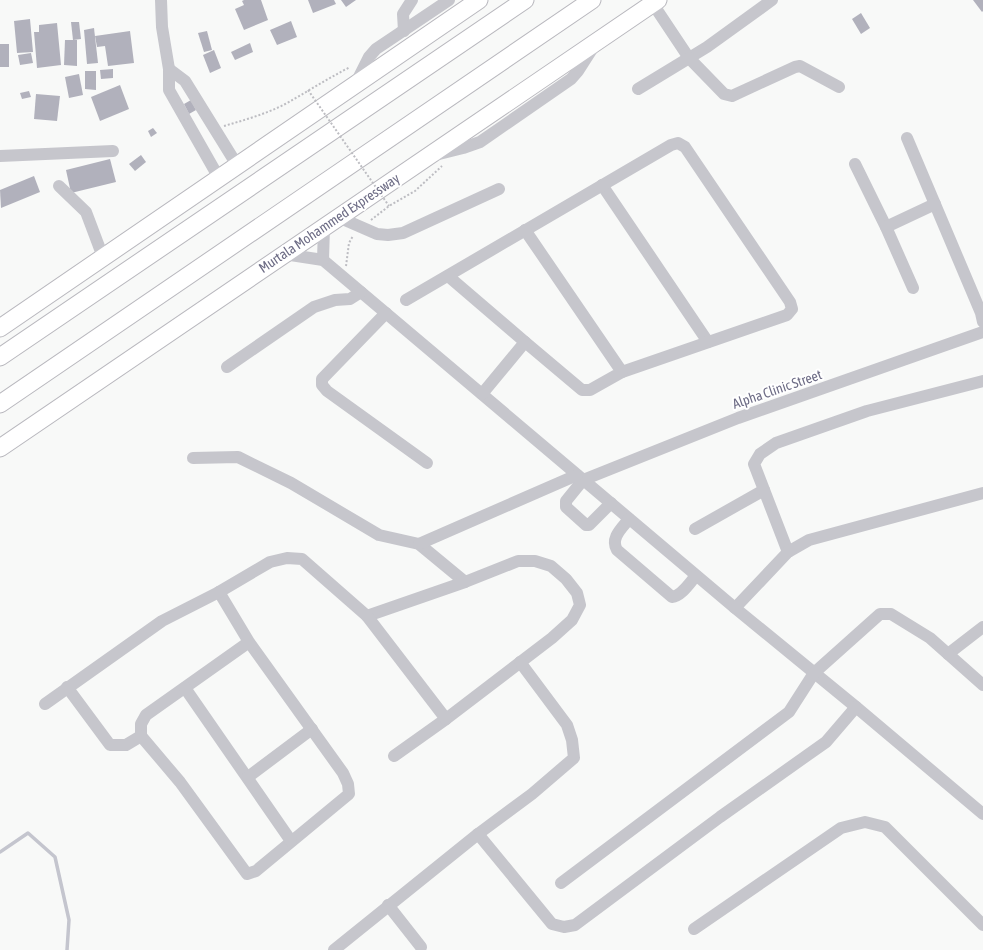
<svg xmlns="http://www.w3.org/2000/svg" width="983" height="950" font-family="'Asap Condensed',sans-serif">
<rect width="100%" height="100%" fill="#f8f9f8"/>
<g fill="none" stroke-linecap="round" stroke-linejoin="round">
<polyline stroke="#c4c5ce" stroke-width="3.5" points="0,852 28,833 55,857 69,920 67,950"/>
</g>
<g fill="#b1b1bc">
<polygon points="244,0 261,0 268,20 244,30 235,9 244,5 242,1"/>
<polygon points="308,0 334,0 336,4 313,13"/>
<polygon points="341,0 356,0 346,7"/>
<polygon points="973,0 983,0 983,11 982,12"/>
<polygon points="861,13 870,28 861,34 852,19"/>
<polygon points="30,19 33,52 17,53 14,21"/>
<polygon points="291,21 297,37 277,45 270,30"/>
<polygon points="71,22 79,22 81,39 73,40"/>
<polygon points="57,23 61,65 37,68 34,32 39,32 39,25"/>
<polygon points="94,28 98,63 87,64 84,30"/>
<polygon points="130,31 134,63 108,66 105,46 97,47 95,36"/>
<polygon points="207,31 212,50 204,52 198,33"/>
<polygon points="65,40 77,40 77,66 64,65"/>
<polygon points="250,43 253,52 235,60 231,52"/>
<rect x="0" y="44" width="9" height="23"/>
<polygon points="214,50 221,68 210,73 203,55"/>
<polygon points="31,53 33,63 20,65 18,55"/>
<polygon points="113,69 113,78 101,79 100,70"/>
<polygon points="85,71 96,71 96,90 85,89"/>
<polygon points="79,74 83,95 69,98 65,77"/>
<polygon points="120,85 129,109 100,121 91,97"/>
<polygon points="29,91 31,97 22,99 20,93"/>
<polygon points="36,94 60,96 57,121 34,119"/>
<polygon points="191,100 196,110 189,114 184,104"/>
<polygon points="153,128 157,133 151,137 148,131"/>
<polygon points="141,155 146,162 135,171 129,164"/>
<polygon points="110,159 116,182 71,193 66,170"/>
<polygon points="34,176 40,192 1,208 0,190"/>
</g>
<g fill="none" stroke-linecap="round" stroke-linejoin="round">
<g stroke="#b9b8be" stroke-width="19">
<g id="highway">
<polyline points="0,328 479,0"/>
<polyline points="0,357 525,0"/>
<polyline points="0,404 592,0"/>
<polyline points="0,448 658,0"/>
</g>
</g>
<g stroke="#bdbdc2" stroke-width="2" stroke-dasharray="2 2" stroke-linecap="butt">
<path d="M224,126C248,119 273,112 294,99C313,88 331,77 350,67"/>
<polyline points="371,220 389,206 415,191 442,166"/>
<polyline points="346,266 349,243 353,236"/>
</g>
<g stroke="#c6c6cc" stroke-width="12">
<polyline points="161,0 162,27 169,69 169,90 219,178"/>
<polyline points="653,4 689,58 707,47 772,0"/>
<polyline points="404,31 403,14 412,0"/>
<polyline points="169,69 185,81 237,165"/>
<polyline points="356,83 369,57 376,49 449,0"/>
<polyline points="638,89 689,58 724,94 732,96 795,67 800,66 839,87"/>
<polyline points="907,138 981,313 983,322"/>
<polyline points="435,155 463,148 480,142 571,79 578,71 594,46"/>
<polyline points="0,156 113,151"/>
<polyline points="855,164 886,227 913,288"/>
<polyline points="602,185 708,342"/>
<polyline points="59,186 86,212 103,257"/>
<polyline points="338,217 377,234 388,235 403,233 499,189"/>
<polyline points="886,227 935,204"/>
<polyline points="284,254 323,260 735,608 856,707 983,814"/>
<polyline points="323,260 324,227"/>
<polyline points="448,276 525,342"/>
<polyline points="406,300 671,145 678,143 685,147 790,302 792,309 787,315 622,372"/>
<polyline points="386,313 322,379 322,385 327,391 427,463"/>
<polyline points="227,367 314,307 335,300 350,299 361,292"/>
<polyline points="482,394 525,342 582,390 590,390 622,372 525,230"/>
<polyline points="193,458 238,457 291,483 379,535 419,544 465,582 518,561 535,561 551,566 566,579 577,593 580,605 572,620 552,638 446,719 394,756"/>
<polyline points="611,503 589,525 586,525 566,507 566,501 583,480 738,418 983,332"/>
<path d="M629,519C622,528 610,538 617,550L672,597C682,596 690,582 696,576"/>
<polyline points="695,529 764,490"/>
<polyline points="419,544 577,475"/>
<polyline points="788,552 754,464 760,454 776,443 867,411 983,381"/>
<polyline points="219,592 249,642 343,773 348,784 349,794 256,871 247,874 180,782 141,736 141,724 146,715 249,642"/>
<polyline points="735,608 788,552 809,540 983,493"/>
<polyline points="367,616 465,582"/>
<polyline points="948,654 983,627"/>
<polyline points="67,687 110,745 126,745 141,736"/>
<polyline points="185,688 291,841"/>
<polyline points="45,704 162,621 219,592 270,562 287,558 302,559 367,616 446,719"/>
<polyline points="248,777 312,729"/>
<polyline points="478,834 552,924 564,927 575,925 720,817 826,742 856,707"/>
<polyline points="561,883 789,712 814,673 880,614 891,614 930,638 983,685"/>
<polyline points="388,905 421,947"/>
<polyline points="694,929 841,828 865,822 885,827 983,925"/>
<polyline points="334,950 478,834 532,794 574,758 572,740 567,725 520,662"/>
</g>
<use href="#highway" stroke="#fff" stroke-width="17"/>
<polyline stroke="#bdbdc2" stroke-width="2" stroke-dasharray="2 2" stroke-linecap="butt" points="308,90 389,206"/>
</g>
<g text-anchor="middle" stroke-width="4" stroke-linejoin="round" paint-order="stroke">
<g font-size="14" fill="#6d6c85" stroke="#fff">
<text transform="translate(329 223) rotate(-34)" y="5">Murtala Mohammed Expressway</text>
<text transform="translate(777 389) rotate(-19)" y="5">Alpha Clinic Street</text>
</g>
</g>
</svg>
